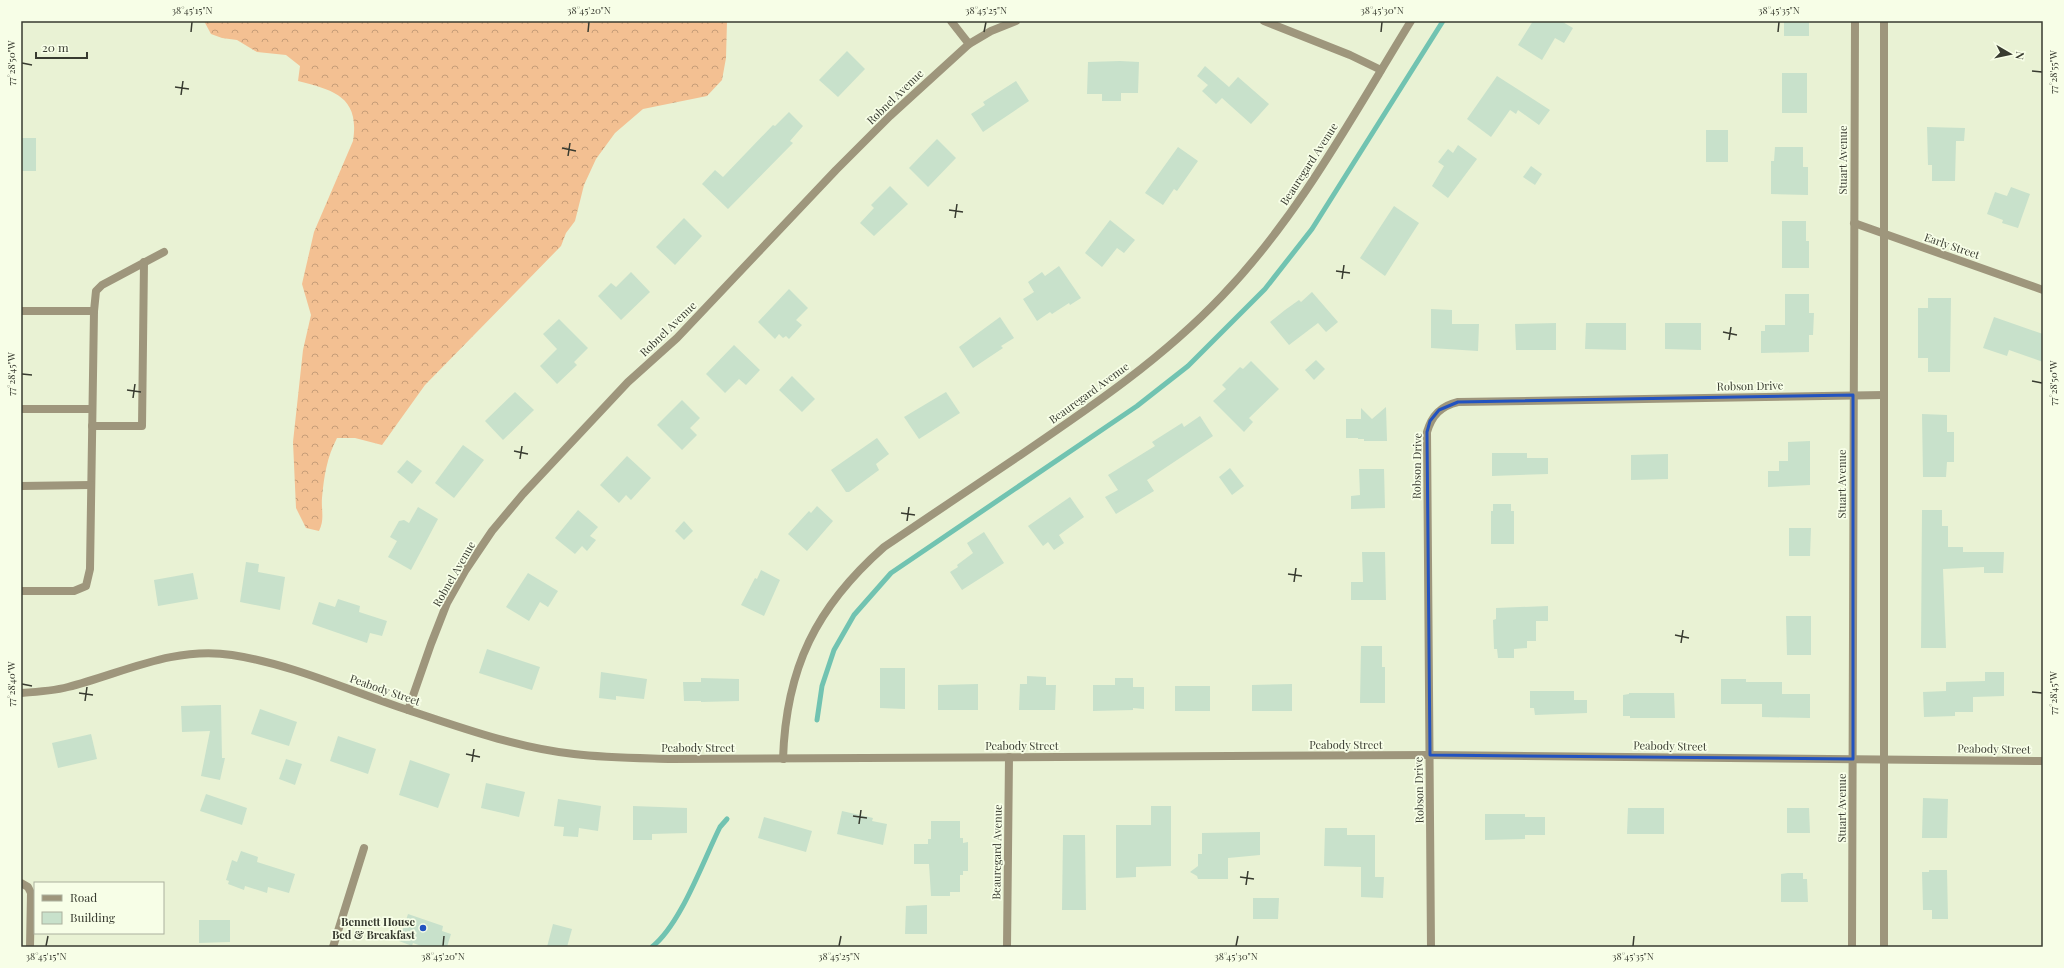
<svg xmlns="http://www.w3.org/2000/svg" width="2064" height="968" font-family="'Playfair Display',serif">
<defs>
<pattern id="forest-crowns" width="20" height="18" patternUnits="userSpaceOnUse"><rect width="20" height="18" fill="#f3c092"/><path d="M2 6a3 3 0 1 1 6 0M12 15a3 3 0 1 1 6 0" fill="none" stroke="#c69d78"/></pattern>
</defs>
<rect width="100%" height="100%" fill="#e9f2d4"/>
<path fill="url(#forest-crowns)" d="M204,21H570L588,23L600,21H727L726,58L722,80L707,96L643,109L615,133L596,159L584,185L575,221L566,233L561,246L425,385L382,445L355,438H337C327,457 324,476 322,498C321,510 325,519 319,531L306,528L296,508L293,442L303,350L311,315L302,284L314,232L353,141C360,97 334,90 298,81L300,66L286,55L257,52L237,40L222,38L211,34Z"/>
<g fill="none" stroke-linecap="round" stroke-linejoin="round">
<g stroke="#71c3b1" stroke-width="5">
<polyline points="817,720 822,686 834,650 854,615 891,573 1137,406 1188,366 1265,289 1312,229 1443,21"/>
<path d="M652,947C681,924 703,861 720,827L727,819"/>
</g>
</g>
<g fill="#c8e1cb">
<polygon points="1533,21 1561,21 1573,28 1564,43 1555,38 1542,60 1518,45"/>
<rect x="1784" y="21" width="25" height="15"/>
<polygon points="847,51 865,69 838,97 819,80"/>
<polygon points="1120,61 1139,62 1138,93 1121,93 1121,101 1102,101 1102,94 1087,94 1088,62"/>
<polygon points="1205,66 1229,87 1238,77 1269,104 1251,124 1222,98 1216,104 1202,91 1208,85 1197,76"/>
<rect x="1782" y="73" width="25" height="40"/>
<polygon points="1497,76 1550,110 1539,125 1518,110 1516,114 1510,110 1491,137 1467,119"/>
<polygon points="1016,81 1029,101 983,132 971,114 985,105 983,102"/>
<polygon points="789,112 803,126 790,141 793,143 728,209 702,184 715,170 723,177 773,125 775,126"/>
<polygon points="1927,127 1965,128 1964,141 1956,141 1955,181 1932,181 1932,165 1928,165"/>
<rect x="1706" y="130" width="22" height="32"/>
<rect x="21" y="138" width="15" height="33"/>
<polygon points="937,139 956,158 928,187 909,168"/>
<polygon points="1458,145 1477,159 1448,198 1432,186 1444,166 1438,162 1448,149 1453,153"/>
<polygon points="1178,147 1198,161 1177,191 1174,189 1163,205 1145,193"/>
<polygon points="1775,147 1803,147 1803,167 1808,167 1808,195 1771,194 1771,161 1774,161"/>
<polygon points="1531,166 1542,174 1535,185 1523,177"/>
<polygon points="890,186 908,204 874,236 860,223 874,208 871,205"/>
<polygon points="2011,187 2030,194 2018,228 2002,223 2003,220 1987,214 1995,192 2007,196"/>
<polygon points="1394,206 1419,223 1385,276 1360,258"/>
<polygon points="684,218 702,236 675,265 656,247"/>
<polygon points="1110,220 1135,240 1124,253 1117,248 1102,267 1085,253"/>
<polygon points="1782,221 1806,221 1806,241 1809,241 1809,268 1782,268"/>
<polygon points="1059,266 1081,298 1070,305 1069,303 1052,314 1050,312 1037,321 1023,299 1034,292 1028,282 1042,272 1045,276"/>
<polygon points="631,272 650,292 621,320 598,296 611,283 616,287"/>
<polygon points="789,289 808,308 796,320 802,325 789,339 786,336 783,338 779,334 775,339 758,322"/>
<polygon points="1312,292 1338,322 1326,332 1318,323 1289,345 1270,322 1285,310 1299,300 1301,302"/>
<polygon points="1785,294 1809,294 1809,313 1814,313 1813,335 1809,335 1809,352 1761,353 1761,331 1765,331 1765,325 1785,325"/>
<polygon points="1928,298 1951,298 1950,372 1928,372 1928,358 1918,358 1918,308 1928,308"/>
<polygon points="1431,309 1452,310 1452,324 1479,324 1478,351 1431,348"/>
<polygon points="1000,317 1014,338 1001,346 1003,348 973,368 959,347"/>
<polygon points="1994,317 2043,334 2043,362 2009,350 2007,356 1983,348"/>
<polygon points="559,319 588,348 574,362 577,365 557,384 540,366 557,349 543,334"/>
<polygon points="1556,323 1556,350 1516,350 1515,324"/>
<polygon points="1586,323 1626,323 1626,350 1585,349"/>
<polygon points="1665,323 1701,323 1701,350 1665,349"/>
<polygon points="734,345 760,370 746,385 739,379 725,393 706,374"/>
<polygon points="1316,360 1325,369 1314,380 1305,370"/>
<polygon points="1251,361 1279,389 1249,418 1253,422 1244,432 1213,401 1226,389 1222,385 1240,367 1243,369"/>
<polygon points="792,376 815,399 802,412 779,390"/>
<polygon points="515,392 534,410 503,440 485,421"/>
<polygon points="946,392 960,413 919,439 904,417"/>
<polygon points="682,400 700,418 690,428 697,435 682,450 657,425"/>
<polygon points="1386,407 1387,441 1364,441 1364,439 1358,439 1358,438 1346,438 1346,419 1361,419 1361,408 1372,419"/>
<polygon points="1922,414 1947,415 1947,432 1954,432 1954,462 1947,462 1946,477 1923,477"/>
<polygon points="1200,416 1213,436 1147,480 1154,491 1116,514 1105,497 1118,490 1108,475 1155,446 1152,442 1182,423 1184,427"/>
<polygon points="877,438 889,454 876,464 879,470 849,492 846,492 831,470"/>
<polygon points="1810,441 1810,485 1768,487 1768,471 1779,471 1779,461 1788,461 1788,442"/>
<polygon points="463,445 484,460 454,498 435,483"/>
<polygon points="1492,453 1527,453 1527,458 1548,458 1548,474 1492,476"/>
<polygon points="1668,454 1668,479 1631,480 1631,455"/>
<polygon points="627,456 651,478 631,500 626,495 619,503 600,485"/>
<polygon points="407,460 422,471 412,484 397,472"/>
<polygon points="1230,468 1244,486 1232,495 1219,477"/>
<polygon points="1359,469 1384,469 1385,508 1351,509 1351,496 1360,495"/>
<polygon points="1070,497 1084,517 1059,535 1064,543 1054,550 1048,542 1043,546 1028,526"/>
<polygon points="1493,504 1511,504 1511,511 1514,511 1514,544 1491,544 1491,511 1493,511"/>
<polygon points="817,506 833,521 807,551 788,534 809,511 811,513"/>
<polygon points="418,507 438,519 411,570 388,557 397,541 390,537 399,521 404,520 409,523"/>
<polygon points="578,510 598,527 590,536 596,540 587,551 582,546 575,554 555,538"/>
<polygon points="1922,510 1942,510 1942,526 1948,526 1948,547 1963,547 1963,552 2004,552 2003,573 1984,573 1984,567 1943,569 1946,648 1921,648"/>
<polygon points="684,521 693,531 684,540 675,531"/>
<polygon points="1789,528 1811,528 1810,556 1789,556"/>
<polygon points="984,532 1004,563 962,590 950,572 958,567 957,565 973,553 967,543"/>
<polygon points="1362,552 1385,552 1386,600 1351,600 1351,582 1363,582"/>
<polygon points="246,562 259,564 258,572 285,577 280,610 240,602"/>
<polygon points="761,570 780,580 764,616 741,605 755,578 757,579"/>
<polygon points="193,573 198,599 158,606 154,580"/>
<polygon points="528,573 558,591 548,607 540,602 529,621 506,607"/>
<polygon points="338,599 360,606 359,612 387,621 382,636 370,633 367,643 312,624 319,602 335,607"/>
<polygon points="1548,606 1548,621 1536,621 1536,641 1527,641 1527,648 1514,649 1514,658 1498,658 1497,649 1494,649 1493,620 1496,619 1496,608"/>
<polygon points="1786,616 1811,616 1811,655 1787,655"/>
<polygon points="1361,646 1382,646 1382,667 1385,667 1385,703 1360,703"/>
<polygon points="487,649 540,667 532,690 479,673"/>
<polygon points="880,668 905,668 905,709 880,708"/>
<polygon points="601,672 647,679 644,699 616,696 616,700 599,698"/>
<polygon points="1985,672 2004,672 2004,696 1973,697 1973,712 1955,712 1955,716 1924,717 1923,692 1946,691 1946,682 1985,681"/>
<polygon points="1027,676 1046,677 1046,685 1056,685 1055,710 1019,710 1020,684 1027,684"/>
<polygon points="701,678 739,679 739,701 701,702 701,701 684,701 683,682 701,682"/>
<polygon points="1115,678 1133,678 1133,687 1144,687 1144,709 1133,708 1133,710 1093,711 1093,685 1115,685"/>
<polygon points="1721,679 1746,679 1746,682 1782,682 1782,694 1810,694 1810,718 1762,717 1762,704 1721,704"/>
<polygon points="978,684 978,710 938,710 938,685"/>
<polygon points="1292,684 1292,711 1252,711 1252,685"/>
<rect x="1175" y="686" width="35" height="25"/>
<polygon points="1530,691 1574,691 1574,700 1587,700 1587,713 1535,715 1534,708 1530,708"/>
<polygon points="1629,693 1674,693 1675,718 1630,718 1630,716 1623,716 1623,695 1629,694"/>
<polygon points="215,705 221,705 222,758 225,758 220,780 201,776 210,731 182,732 181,706"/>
<polygon points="260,709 297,722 289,746 251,734"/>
<polygon points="91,734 97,759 58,768 52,743"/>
<polygon points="338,736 376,749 368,774 330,761"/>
<polygon points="286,759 302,764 295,785 279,779"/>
<polygon points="410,760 450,774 438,808 399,795"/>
<polygon points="486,783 525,792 519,817 481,808"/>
<polygon points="206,794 247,808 242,825 200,811"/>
<polygon points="1923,798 1948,799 1947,838 1922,838"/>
<polygon points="558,799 601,806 598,831 579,828 578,837 563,836 564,827 554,826"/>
<polygon points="633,806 687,808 687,833 652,834 652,840 633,840"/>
<polygon points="1151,806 1171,806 1171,866 1136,867 1136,877 1116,878 1116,825 1151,825"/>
<polygon points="1628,808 1664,808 1664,834 1627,834"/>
<polygon points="1787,808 1809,808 1810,833 1787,833"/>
<polygon points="842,811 873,818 872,821 887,824 883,845 837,834"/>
<polygon points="1485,814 1525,814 1525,817 1545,817 1545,835 1525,835 1525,839 1485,840"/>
<polygon points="764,817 812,831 806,852 758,838"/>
<polygon points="931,821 960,821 960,838 963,838 963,843 968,842 968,871 963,871 963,875 960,875 960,892 950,892 950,896 931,896 929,864 914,864 914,844 928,844 928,839 931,839"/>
<polygon points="1325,828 1347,828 1347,835 1375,835 1375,877 1384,877 1383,898 1361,897 1361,867 1324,866"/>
<polygon points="1260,832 1260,855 1228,858 1228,879 1198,879 1197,876 1190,872 1198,866 1198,854 1202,854 1202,833"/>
<polygon points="1063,835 1085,835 1086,910 1062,910"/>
<polygon points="241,851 258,857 257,862 295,874 289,893 268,887 267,893 245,886 244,890 228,884 229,881 226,880 232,860 237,862"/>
<polygon points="1929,870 1947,870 1948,919 1932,919 1932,910 1923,910 1922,872 1929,872"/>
<polygon points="1788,873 1803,873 1803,879 1807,879 1808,902 1781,902 1781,874"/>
<polygon points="1253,898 1279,898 1278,919 1253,919"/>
<polygon points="927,905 927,934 905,934 906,906"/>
<polygon points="408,914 443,926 442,931 451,934 447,947 424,947 413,943 412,946 399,941"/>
<polygon points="199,920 230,920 230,942 199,943"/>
<polygon points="553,924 572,929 567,947 547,947"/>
</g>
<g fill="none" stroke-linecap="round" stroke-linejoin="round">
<g stroke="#9e967c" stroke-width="8">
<polyline points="21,311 94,311 90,569 86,586 74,591 21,591"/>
<polyline points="94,311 96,291 102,285 164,252"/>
<polyline points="21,409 92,409"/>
<polyline points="92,426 142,426 144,262"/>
<polyline points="21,486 91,485"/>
<polyline points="21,883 28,887 31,893 30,947"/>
</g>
<g stroke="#9e967c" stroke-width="8">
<polyline points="951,21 969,44"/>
<polyline points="1264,21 1350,55 1381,70"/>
<polyline points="1854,223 2043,290"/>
<path d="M21,693C37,692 53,691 68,687C123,673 173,646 232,655C292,664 350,691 408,710C462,728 518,748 574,754C607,758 640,758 672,759L1430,755L2043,761"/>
<polyline points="408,710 431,644 447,603 465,571 492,531 523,494 628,382 677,338 836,170 890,116 969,44 991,31 1016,21"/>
<path d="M783,759C786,668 816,607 884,547C929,517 974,486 1019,456C1091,407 1162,359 1222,296C1299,216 1353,115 1411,21"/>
<polyline points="333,947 364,848"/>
<polyline points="1007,947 1009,757"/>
<path d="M1431,947L1427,432C1432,415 1441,406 1458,402L1884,395"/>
<polyline points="1852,947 1855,21"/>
<polyline points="1884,947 1884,21"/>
</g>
</g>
<path fill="none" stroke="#2253c0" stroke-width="3" stroke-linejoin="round" d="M1853,395V759L1430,755L1427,432L1430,421L1439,410L1458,402Z"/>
<path fill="none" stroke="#383b30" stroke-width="1.5" d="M191,32L192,22M588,32L589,22M984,32L986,22M1381,32L1382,22M1778,32L1779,22M22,63L32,65M2032,71L2042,72M175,87L189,89M181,95L183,81M562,148L576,151M568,156L570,143M949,210L963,212M955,218L957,204M1336,271L1350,273M1342,279L1344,265M1723,332L1737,335M1729,340L1731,327M22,374L32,375M2032,381L2042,383M127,390L141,392M133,398L135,384M514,451L528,454M520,459L522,446M901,513L915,515M907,521L909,507M1288,574L1302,576M1294,582L1296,568M1675,635L1689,638M1681,643L1683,630M22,684L32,686M2032,692L2042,693M79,693L93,695M85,701L87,687M466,754L480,757M472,762L474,749M853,816L867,818M859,824L861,810M1240,877L1254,879M1246,885L1248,871M46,946L48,936M443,946L444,936M839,946L841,936M1236,946L1238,936M1633,946L1634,936"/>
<circle fill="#2253c0" stroke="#f7fee7" stroke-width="1.5" cx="423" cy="928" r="4"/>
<g text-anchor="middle" stroke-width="3.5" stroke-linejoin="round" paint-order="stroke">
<g font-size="11" fill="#383b30" stroke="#f7fee7">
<text transform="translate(895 97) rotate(-44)" y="4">Robnel Avenue</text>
<text transform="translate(1843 160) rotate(-90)" y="4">Stuart Avenue</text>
<text transform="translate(1309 164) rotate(-57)" y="4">Beauregard Avenue</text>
<text transform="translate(1952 246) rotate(19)" y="4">Early Street</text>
<text transform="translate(668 329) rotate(-44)" y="4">Robnel Avenue</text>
<text transform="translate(1750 386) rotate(-1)" y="4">Robson Drive</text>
<text transform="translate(1089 393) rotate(-36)" y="4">Beauregard Avenue</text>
<text transform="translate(1417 466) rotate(-89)" y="4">Robson Drive</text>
<text transform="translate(1842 484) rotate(-90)" y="4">Stuart Avenue</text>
<text transform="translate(454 574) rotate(-60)" y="4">Robnel Avenue</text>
<text transform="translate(385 690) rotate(19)" y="4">Peabody Street</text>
<text x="1346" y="749">Peabody Street</text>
<text x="1022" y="750">Peabody Street</text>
<text transform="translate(1670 746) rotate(1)" y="4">Peabody Street</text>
<text x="698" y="752">Peabody Street</text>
<text transform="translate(1994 749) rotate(1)" y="4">Peabody Street</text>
<text transform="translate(1419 790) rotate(-91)" y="4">Robson Drive</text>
<text transform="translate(1842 808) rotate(-90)" y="4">Stuart Avenue</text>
<text transform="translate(997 852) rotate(-89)" y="4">Beauregard Avenue</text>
</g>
<g font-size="11" font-weight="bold" fill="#383b30" stroke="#f7fee7" text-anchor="end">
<text x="415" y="926">Bennett House<tspan x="415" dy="13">Bed &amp; Breakfast</tspan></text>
</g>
</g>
<rect width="2064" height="968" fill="none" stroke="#f7fee7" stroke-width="44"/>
<rect x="34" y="882" width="130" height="52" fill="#f7fee7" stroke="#abb09e"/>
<rect x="42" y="895" width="20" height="6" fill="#9e967c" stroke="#abb09e"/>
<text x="70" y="902" font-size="12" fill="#383b30">Road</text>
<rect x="42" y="912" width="20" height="12" fill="#c8e1cb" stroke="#abb09e"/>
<text x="70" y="922" font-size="12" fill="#383b30">Building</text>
<g transform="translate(2010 54) rotate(99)" stroke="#f7fee7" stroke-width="3" paint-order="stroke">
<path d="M0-3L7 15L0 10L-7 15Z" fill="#383b30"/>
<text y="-6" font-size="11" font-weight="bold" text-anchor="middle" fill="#383b30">N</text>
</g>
<path d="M36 52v6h51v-6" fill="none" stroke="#383b30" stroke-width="2"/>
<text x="42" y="52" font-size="12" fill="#383b30" stroke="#f7fee7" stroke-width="3" paint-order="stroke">20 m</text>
<rect x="22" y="22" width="2020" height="924" fill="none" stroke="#383b30" stroke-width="1.5"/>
<g font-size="10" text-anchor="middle" fill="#383b30">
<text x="192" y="14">38°45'15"N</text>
<text x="589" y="14">38°45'20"N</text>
<text x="986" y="14">38°45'25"N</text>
<text x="1382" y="14">38°45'30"N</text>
<text x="1779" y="14">38°45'35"N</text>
<text transform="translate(11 63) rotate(-90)" y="4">77°28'50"W</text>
<text transform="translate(2053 72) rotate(-90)" y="4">77°28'55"W</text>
<text transform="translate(11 374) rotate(-90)" y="4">77°28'45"W</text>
<text transform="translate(2053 383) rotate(-90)" y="4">77°28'50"W</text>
<text transform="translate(11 684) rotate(-90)" y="4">77°28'40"W</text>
<text transform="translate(2053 693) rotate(-90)" y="4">77°28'45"W</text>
<text x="46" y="960">38°45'15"N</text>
<text x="443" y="960">38°45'20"N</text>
<text x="839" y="960">38°45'25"N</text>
<text x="1236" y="960">38°45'30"N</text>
<text x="1633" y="960">38°45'35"N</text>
</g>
</svg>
